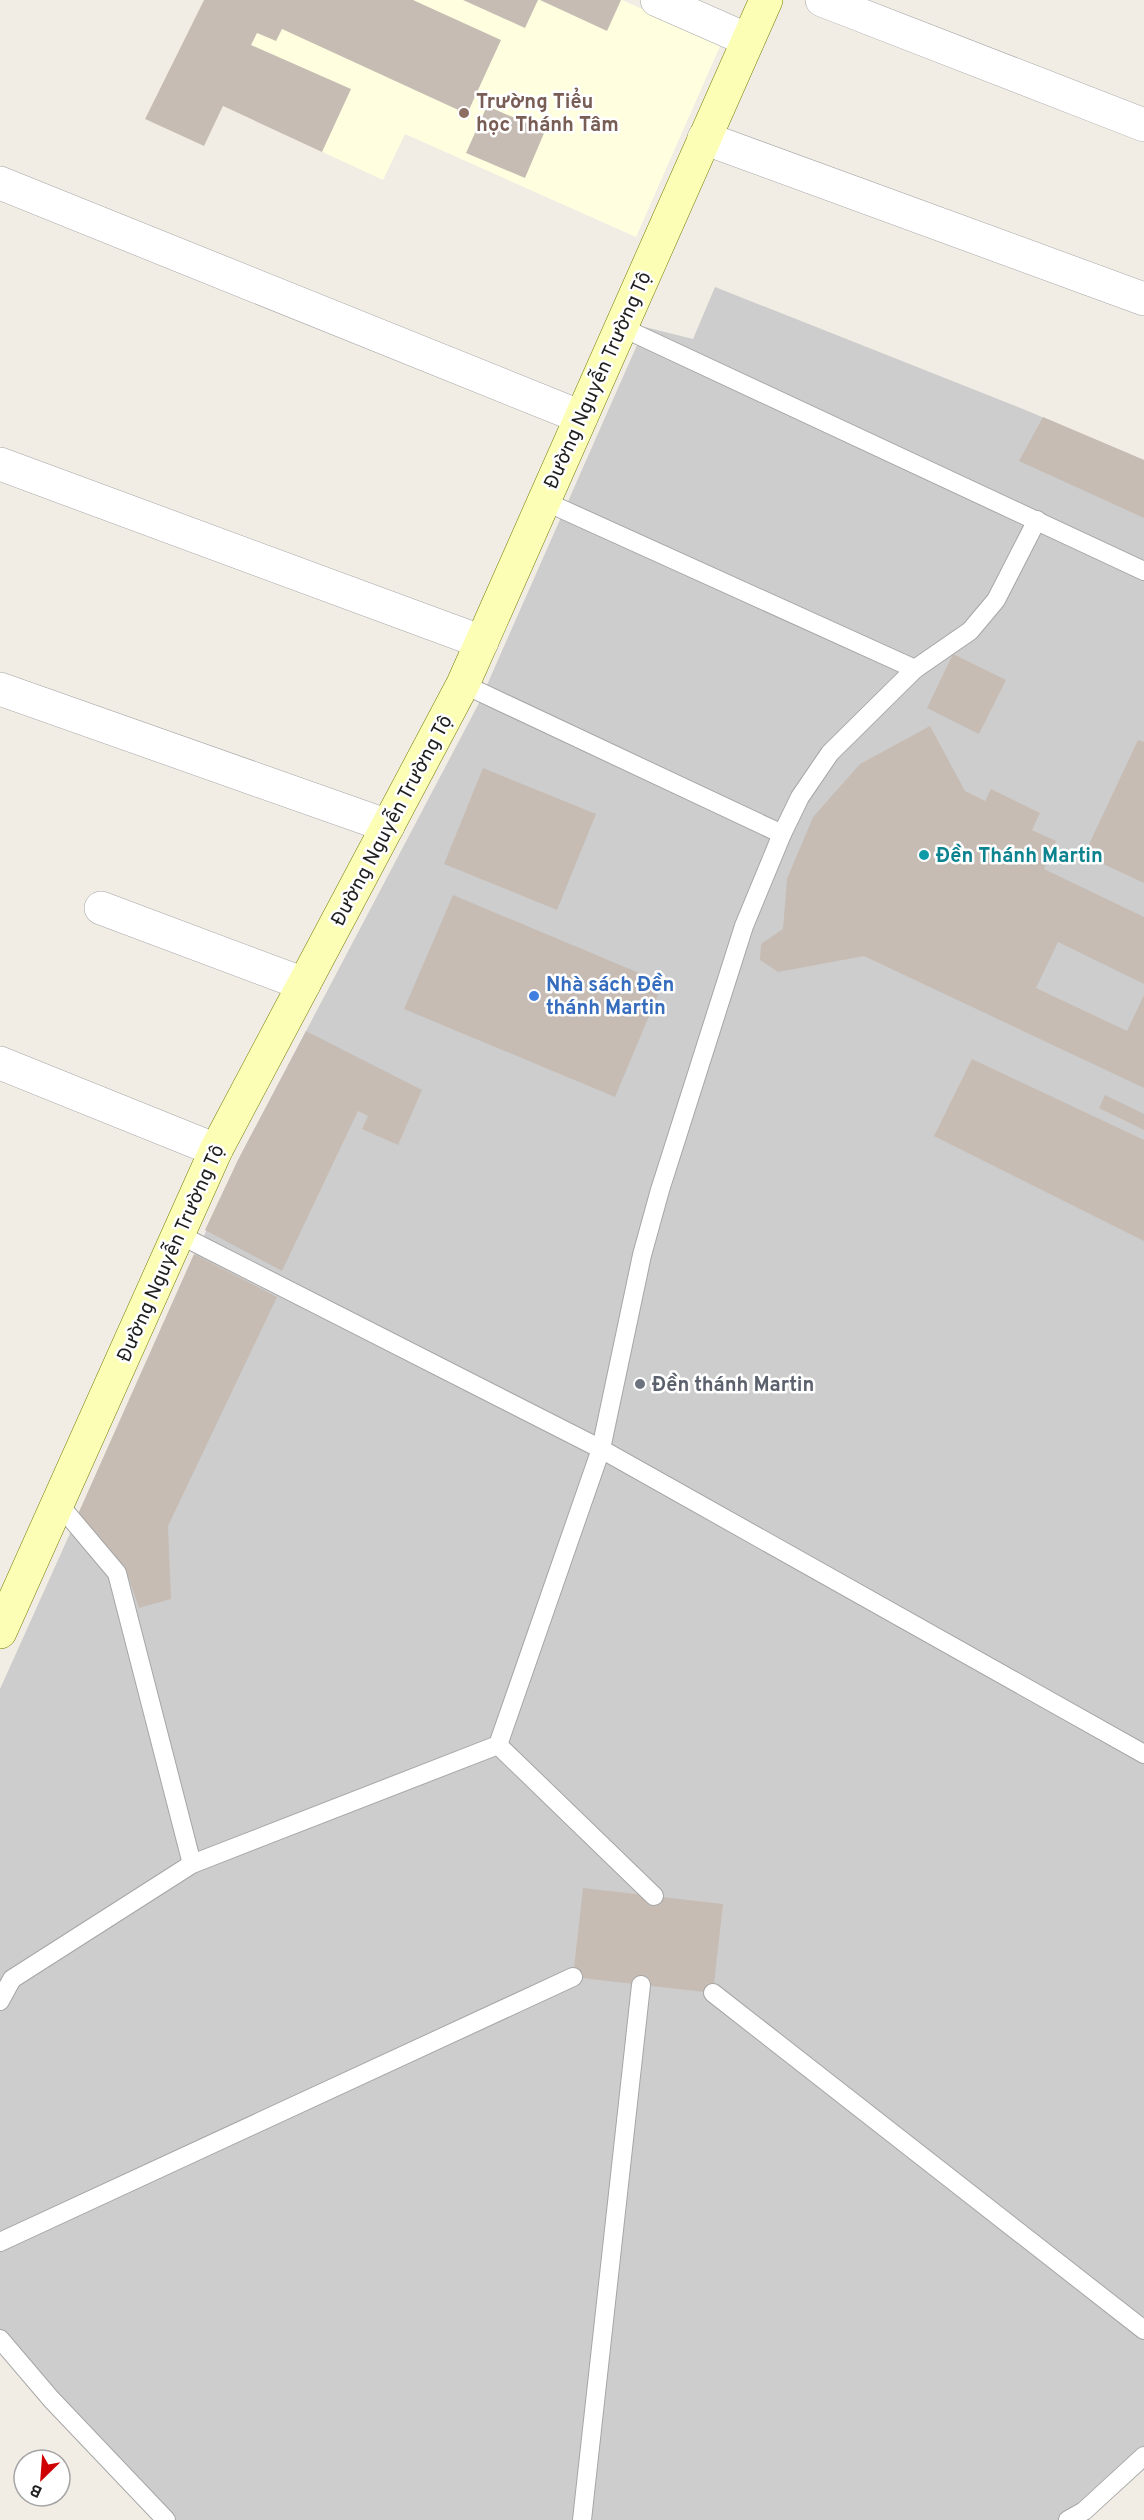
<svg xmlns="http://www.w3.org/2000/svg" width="1144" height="2520" font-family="Overpass,sans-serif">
<rect width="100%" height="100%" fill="#f1ede5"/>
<polygon fill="#ffffe0" points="204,0 622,0 721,44 636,237 405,134 383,180 223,106 204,146 145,119"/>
<polygon fill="#cdcdcd" points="715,287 1023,409 1144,460 1144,2469 1086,2520 154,2520 0,2353 0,1689 238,1160 479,703 645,327 693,339"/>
<g fill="#c6bcb4">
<polygon points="204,0 413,0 501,40 467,114 282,29 276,41 257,33 251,45 351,89 322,152 223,106 204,146 145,119"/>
<polygon points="463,0 538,0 525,28"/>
<polygon points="540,0 621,0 607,31"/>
<polygon points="487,106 545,131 525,178 466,153"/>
<polygon points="1043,417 1144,460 1144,518 1019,461"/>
<polygon points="953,654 1006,680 979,734 927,708"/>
<polygon points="930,726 965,791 985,801 991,789 1040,813 1032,830 1056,841 1044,869 1144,917 1144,984 1058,942 1036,988 1127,1031 1144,995 1144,1088 864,956 778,972 760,960 761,944 783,929 787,879 813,817 860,764"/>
<polygon points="1138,740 1144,742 1144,883 1084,855"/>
<polygon points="483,768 596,814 557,910 444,864"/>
<polygon points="453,895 663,983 615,1097 404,1009"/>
<polygon points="306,1031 422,1090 398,1145 362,1129 368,1116 358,1111 282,1271 205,1230 238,1160"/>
<polygon points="972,1059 1144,1140 1144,1241 934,1136"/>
<polygon points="1105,1095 1144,1114 1144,1130 1099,1108"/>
<polygon points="194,1254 277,1297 168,1526 171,1599 139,1608 126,1570 78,1514"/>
<polygon points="583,1888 723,1904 713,1993 573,1977"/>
</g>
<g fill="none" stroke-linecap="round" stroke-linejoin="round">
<g stroke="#a6a6a6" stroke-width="20">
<g id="service">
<polyline points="621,327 1144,571"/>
<polyline points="544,501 915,669"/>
<polyline points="463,684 782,834"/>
<polyline points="178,1234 601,1449 1144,1754"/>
<polyline points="58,1503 117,1573 192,1864"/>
<polyline points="498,1745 654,1896"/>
<polyline points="713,1993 1144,2330"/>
<polyline points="0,2001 12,1979 192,1864 498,1745 601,1449 642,1255 660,1190 744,926 782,834 800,797 830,753 915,669 970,631 996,600 1037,520"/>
<polyline points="0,2242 573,1977"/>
<polyline points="0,2339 51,2399 166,2520"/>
<polyline points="582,2520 641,1985"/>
<polyline points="1068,2520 1084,2511 1144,2456"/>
</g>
</g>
<g stroke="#a6a6a6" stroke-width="34">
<g id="minor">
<polyline points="657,0 748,40"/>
<polyline points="822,0 1144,125"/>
<polyline points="704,138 1144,299"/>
<polyline points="0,183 581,417"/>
<polyline points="0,464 482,642"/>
<polyline points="0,689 388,826"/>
<polyline points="101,908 304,984"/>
<polyline points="0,1063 216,1150"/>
</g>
</g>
<g stroke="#717d00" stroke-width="34">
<polyline id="secondary" points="0,1632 216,1150 463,684 766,0"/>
</g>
<use href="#service" stroke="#fff" stroke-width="18"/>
<use href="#minor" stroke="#fff" stroke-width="33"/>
<use href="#secondary" stroke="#fcfeb5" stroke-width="33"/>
</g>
<circle fill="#8d6e63" stroke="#fff" stroke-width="2" cx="464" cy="113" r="6"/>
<circle fill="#0f9aa8" stroke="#fff" stroke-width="2" cx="924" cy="855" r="6"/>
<circle fill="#3f7fe0" stroke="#fff" stroke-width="2" cx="534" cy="996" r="6"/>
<circle fill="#6b7280" stroke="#fff" stroke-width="2" cx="640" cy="1384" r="6"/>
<g text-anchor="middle" stroke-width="5" stroke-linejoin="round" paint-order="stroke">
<g font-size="20" font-weight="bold" fill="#785e54" stroke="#fff" text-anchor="start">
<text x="476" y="108">Trường Tiểu<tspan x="476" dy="23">học Thánh Tâm</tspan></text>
</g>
<g font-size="20" fill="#1f1f1f" stroke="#fff">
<text transform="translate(597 380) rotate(-66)" y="7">Đường Nguyễn Trường Tộ</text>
<text transform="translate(391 820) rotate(-62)" y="7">Đường Nguyễn Trường Tộ</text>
<text transform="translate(170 1253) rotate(-66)" y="7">Đường Nguyễn Trường Tộ</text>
</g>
<g font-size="20" font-weight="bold" fill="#0d838f" stroke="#fff" text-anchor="start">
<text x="936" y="862">Đền Thánh Martin</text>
</g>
<g font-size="20" font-weight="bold" fill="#366cbe" stroke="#fff" text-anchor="start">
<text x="546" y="991">Nhà sách Đền<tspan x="546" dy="23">thánh Martin</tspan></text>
</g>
<g font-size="20" font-weight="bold" fill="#5b616d" stroke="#fff" text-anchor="start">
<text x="652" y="1391">Đền thánh Martin</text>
</g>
</g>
<g transform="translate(42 2478) rotate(205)"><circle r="28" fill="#ffffff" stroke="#a5a5a5" stroke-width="1.5"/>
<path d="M0-4.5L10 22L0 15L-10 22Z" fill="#cf0003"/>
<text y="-9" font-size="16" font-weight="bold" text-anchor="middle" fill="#1f1f1f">B</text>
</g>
</svg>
